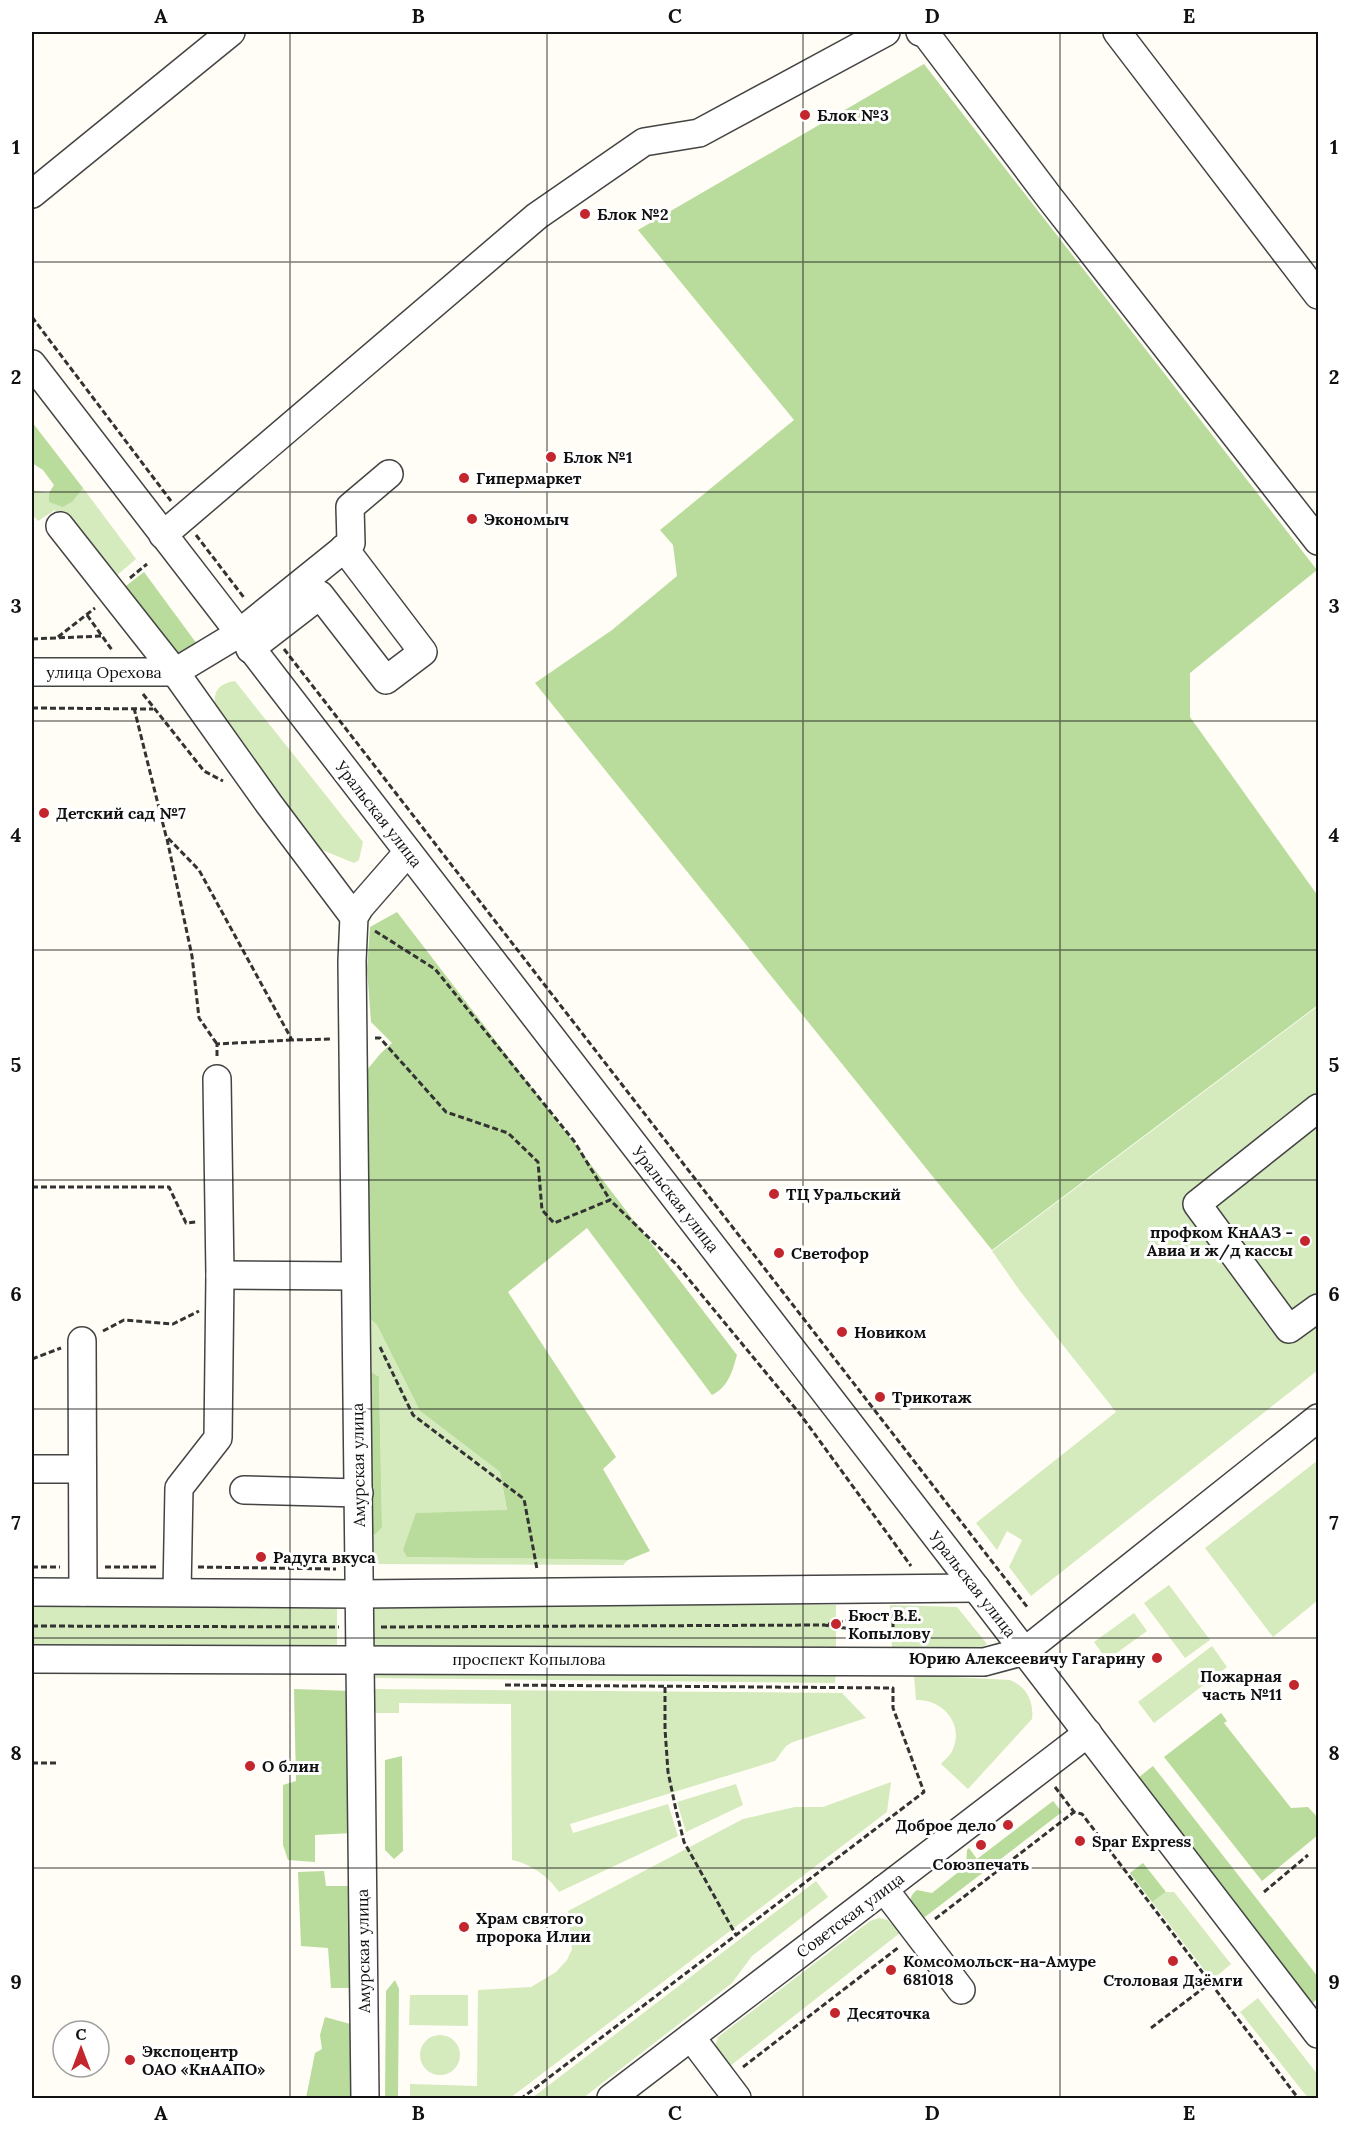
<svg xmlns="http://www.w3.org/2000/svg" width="1350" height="2130" font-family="Lora,serif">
<rect width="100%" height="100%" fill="#fffdf5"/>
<g fill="#d5ebbd">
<polygon points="83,488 136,559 110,581 55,510 38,521 32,514 32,490 49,493 50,502 73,501"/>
<path d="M235,681L363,842L359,860L354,863L322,850L315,845L218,718C212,700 212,684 235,681Z"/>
<polygon points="1318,1006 1318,1370 1031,1596 1009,1567 1022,1540 1007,1531 997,1550 976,1523 1116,1412 1020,1291 992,1251"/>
<polygon points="362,1312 377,1325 420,1411 500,1472 507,1511 417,1513 407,1557 628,1560 623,1565 366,1564 364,1526 376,1534 382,1527 379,1377 363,1379"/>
<polygon points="1318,1460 1318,1600 1273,1637 1205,1548"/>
<polygon points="1169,1585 1210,1640 1185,1658 1144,1603"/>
<polygon points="371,1603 836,1605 836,1649 371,1646"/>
<polygon points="32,1604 337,1605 337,1648 32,1648"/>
<polygon points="890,1605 957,1607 987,1644 977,1651 892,1649"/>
<polygon points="1134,1613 1147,1631 1107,1660 1094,1642"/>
<polygon points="1212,1646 1227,1667 1154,1723 1138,1702"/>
<polygon points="382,1671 836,1673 835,1683 373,1678"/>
<path d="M914,1675L1010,1680C1027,1687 1034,1702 1032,1719L968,1789L941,1764C945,1759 951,1755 953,1749C964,1723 942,1699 916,1700Z"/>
<path d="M373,1689L842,1693L866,1718L793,1742L786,1746L775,1761L570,1824L573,1833L668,1804L678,1836L559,1892C548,1876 531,1864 512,1860L511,1704L399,1703V1713H374Z"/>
<polygon points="891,1782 887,1812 510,2098 410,2098 410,2084 477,2086 478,1990 531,1987 556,1972 567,1960 572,1949 568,1911 743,1819 795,1807 823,1807"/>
<polygon points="736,1784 743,1805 686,1832 677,1802"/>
<polygon points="816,1881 828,1897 752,1956 732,1983 583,2098 532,2098"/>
<polygon points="1166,1892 1174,1892 1231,1964 1212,1980 1152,1902"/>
<polygon points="879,1918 888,1920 900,1933 725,2070 714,2049 718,2037 870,1921"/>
<polygon points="410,1995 468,1995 468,2026 409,2025"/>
<polygon points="1258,1998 1318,2075 1318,2098 1308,2098 1240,2012"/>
<circle cx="440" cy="2055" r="20"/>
</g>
<g fill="#b9dc9c">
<polygon points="924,64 1317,570 1190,673 1190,717 1318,896 1318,1005 992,1250 535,683 612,630 677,576 673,545 660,530 794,420 638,230"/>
<polygon points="32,422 83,488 73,501 63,507 49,502 49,493 54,485 43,470 32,463"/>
<polygon points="144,572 197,644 176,656 122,589"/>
<path d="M397,912L737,1355C732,1373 728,1387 712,1395L587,1228L508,1292L616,1457L603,1469L650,1551L628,1560L407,1557L403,1550L416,1513L507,1510L500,1472L420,1411L377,1325L362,1312L361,1077L381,1053L392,1043L371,1022L367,969L370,927Z"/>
<polygon points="371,1372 379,1377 382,1527 376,1534 368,1534 363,1379"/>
<polygon points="294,1689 352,1691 352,1833 315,1835 315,1862 288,1860 283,1845 283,1785 296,1781"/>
<polygon points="1221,1713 1227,1721 1224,1723 1291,1808 1308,1807 1318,1818 1318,1835 1262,1881 1164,1757"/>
<polygon points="402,1756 403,1851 394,1859 385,1850 385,1760"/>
<polygon points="1153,1766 1318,1977 1318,1998 1309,2006 1134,1781"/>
<path d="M1053,1801L1062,1812L921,1920C913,1910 904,1900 917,1890L932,1893L966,1866L967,1850L969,1848L977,1859Z"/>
<polygon points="1143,1863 1166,1892 1152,1902 1130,1873"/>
<polygon points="324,1871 326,1886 352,1886 350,1988 331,1988 328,1948 301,1946 298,1872"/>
<polygon points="395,1980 399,1989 398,2098 385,2098 386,1991"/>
<polygon points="325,2017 354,2025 354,2098 306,2098 315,2053 322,2049 320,2035"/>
</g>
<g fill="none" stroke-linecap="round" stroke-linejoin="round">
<g stroke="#444" stroke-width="30">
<g id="minor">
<polyline points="920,32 926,34 1049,197 1318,541"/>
<polyline points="1117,32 1318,295"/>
<polyline points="32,194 231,32"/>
<polyline points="32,364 976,1588 1318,2034"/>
<polyline points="60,526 175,672 269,804 354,917"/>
<polyline points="163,535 537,216 644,142 699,133 886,32"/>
<polyline points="250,649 320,595 386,680 423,652 344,548"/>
<polyline points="32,672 175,672 238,634 351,543 350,507 389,474"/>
<polyline points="1318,1108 1197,1204 1289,1329 1318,1308"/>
<polyline points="220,1275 355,1276"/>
<polyline points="82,1341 83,1592"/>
<polyline points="32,1469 82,1469"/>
<polyline points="244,1490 359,1493"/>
<polyline points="32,1592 359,1594 976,1588"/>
<polyline points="177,1592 179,1488 218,1438 220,1275 217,1079"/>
<polyline points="32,1659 984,1662 1025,1651 1318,1418"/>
<polyline points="884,1889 961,1990"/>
<polyline points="691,2037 737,2098"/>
<polyline points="365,2098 352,961 354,917 360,907 408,852"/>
<polyline points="611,2098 1088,1733"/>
</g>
</g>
<g stroke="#333" stroke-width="3" stroke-dasharray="6 3" stroke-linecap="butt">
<polyline points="32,317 171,501"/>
<polyline points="196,535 245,599"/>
<polyline points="130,578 147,564"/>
<polyline points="87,615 112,650"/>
<polyline points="58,637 95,608"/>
<polyline points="32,639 103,636"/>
<polyline points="284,649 1028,1608"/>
<polyline points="143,694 204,771 223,781"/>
<polyline points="32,708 153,709"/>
<polyline points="134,708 166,836 199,870 292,1040 330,1039"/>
<polyline points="167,839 192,956 199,1018 217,1044"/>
<polyline points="375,931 435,969 574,1141 610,1200"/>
<polyline points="375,1038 380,1038 446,1112 508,1133 538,1162 542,1210 554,1223 610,1200 677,1265 800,1414 911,1566"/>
<polyline points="217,1056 217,1044 291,1040"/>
<polyline points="32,1187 169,1187 186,1223 196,1222"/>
<polyline points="103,1331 124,1320 173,1324 199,1311"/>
<polyline points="380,1347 413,1415 524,1499 537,1569"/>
<polyline points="32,1359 61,1348"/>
<polyline points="32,1567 60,1567"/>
<polyline points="105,1567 156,1567"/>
<polyline points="198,1567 336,1569"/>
<polyline points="893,1612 893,1635"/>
<polyline points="887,1613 824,1625 893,1635"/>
<polyline points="32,1626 339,1627"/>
<polyline points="381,1627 824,1625"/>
<polyline points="505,1685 893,1688 893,1708 924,1792 522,2098"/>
<polyline points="665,1687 665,1729 668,1772 676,1810 684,1842 736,1935"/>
<polyline points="32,1763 58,1763"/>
<polyline points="1055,1787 1074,1812 1082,1814 1298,2098"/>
<polyline points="1264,1892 1308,1855"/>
<polyline points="935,1919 1074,1812"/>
<polyline points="1151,2028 1210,1983"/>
<polyline points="743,2067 899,1947"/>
<polyline points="822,2098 824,2098"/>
</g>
<use href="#minor" stroke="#fff" stroke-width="27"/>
</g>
<path fill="none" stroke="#111" stroke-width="1.5" stroke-opacity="0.55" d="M290,32V2098M547,32V2098M803,32V2098M1060,32V2098M32,262H1318M32,492H1318M32,721H1318M32,950H1318M32,1180H1318M32,1409H1318M32,1638H1318M32,1868H1318"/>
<g fill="#c4262e" stroke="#fff" stroke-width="2">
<circle cx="805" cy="115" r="6"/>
<circle cx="585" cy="214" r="6"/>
<circle cx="551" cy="457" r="6"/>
<circle cx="464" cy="478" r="6"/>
<circle cx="472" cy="519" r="6"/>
<circle cx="44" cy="813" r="6"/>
<circle cx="774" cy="1194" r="6"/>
<circle cx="1305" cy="1241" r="6"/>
<circle cx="779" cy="1253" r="6"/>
<circle cx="842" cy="1332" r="6"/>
<circle cx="880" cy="1397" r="6"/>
<circle cx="261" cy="1557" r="6"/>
<circle cx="836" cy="1624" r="6"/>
<circle cx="1157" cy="1658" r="6"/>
<circle cx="1294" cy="1685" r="6"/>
<circle cx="250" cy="1766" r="6"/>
<circle cx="1008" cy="1825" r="6"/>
<circle cx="1080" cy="1841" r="6"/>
<circle cx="981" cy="1845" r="6"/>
<circle cx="464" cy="1927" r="6"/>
<circle cx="1173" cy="1961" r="6"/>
<circle cx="891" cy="1970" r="6"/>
<circle cx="835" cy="2013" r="6"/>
<circle cx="130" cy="2060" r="6"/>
</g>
<g text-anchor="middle" stroke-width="6" stroke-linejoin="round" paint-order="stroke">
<g font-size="16" font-weight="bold" fill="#111" stroke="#fff" text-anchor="start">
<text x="817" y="121">Блок №3</text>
<text x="597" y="220">Блок №2</text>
<text x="563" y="463">Блок №1</text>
<text x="476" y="484">Гипермаркет</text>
<text x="484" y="525">Экономыч</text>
<text x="56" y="819">Детский сад №7</text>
<text x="786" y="1200">ТЦ Уральский</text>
<text x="1293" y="1238" text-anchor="end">профком КнААЗ -<tspan x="1293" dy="18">Авиа и ж/д кассы</tspan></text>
<text x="791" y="1259">Светофор</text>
<text x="854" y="1338">Новиком</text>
<text x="892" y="1403">Трикотаж</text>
<text x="273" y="1563">Радуга вкуса</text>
<text x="848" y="1621">Бюст В.Е.<tspan x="848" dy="18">Копылову</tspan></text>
<text x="1145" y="1664" text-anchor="end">Юрию Алексеевичу Гагарину</text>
<text x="1282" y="1682" text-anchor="end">Пожарная<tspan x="1282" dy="18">часть №11</tspan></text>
<text x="262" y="1772">О блин</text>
<text x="996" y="1831" text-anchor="end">Доброе дело</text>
<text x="1092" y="1847">Spar Express</text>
<text x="981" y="1870" text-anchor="middle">Союзпечать</text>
<text x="476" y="1924">Храм святого<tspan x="476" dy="18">пророка Илии</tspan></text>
<text x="903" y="1967">Комсомольск-на-Амуре<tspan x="903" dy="18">681018</tspan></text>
<text x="1173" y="1986" text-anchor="middle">Столовая Дзёмги</text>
<text x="847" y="2019">Десяточка</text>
<text x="142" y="2057">Экспоцентр<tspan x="142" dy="18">ОАО «КнААПО»</tspan></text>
</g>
<g font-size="16" fill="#111" stroke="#fff">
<text x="104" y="678">улица Орехова</text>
<text transform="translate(379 814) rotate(52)" y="6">Уральская улица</text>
<text transform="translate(676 1199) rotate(52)" y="6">Уральская улица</text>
<text transform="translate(358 1465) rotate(-91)" y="6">Амурская улица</text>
<text transform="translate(973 1584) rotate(52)" y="6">Уральская улица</text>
<text x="529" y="1665">проспект Копылова</text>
<text transform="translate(850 1915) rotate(-37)" y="6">Советская улица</text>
<text transform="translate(363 1951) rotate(-91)" y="6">Амурская улица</text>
</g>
</g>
<rect width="1350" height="2130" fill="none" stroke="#ffffff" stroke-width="66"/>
<g transform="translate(81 2049)"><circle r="28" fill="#ffffff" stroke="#a0a0a0" stroke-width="1.5"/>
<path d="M0-4.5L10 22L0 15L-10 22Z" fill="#c4262e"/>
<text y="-9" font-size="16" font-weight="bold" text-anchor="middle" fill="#111111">С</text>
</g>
<rect x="33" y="33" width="1284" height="2064" fill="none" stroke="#111" stroke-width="2"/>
<g font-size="20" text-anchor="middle" font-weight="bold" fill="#111">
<text x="161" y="23">A</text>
<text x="418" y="23">B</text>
<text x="675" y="23">C</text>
<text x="932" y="23">D</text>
<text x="1189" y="23">E</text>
<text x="16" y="154">1</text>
<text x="1334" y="154">1</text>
<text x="16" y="384">2</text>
<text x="1334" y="384">2</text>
<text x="16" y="613">3</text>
<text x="1334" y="613">3</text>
<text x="16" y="842">4</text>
<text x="1334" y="842">4</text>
<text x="16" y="1072">5</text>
<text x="1334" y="1072">5</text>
<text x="16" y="1301">6</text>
<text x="1334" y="1301">6</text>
<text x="16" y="1530">7</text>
<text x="1334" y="1530">7</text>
<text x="16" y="1760">8</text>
<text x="1334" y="1760">8</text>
<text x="16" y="1989">9</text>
<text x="1334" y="1989">9</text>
<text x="161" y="2120">A</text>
<text x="418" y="2120">B</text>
<text x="675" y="2120">C</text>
<text x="932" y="2120">D</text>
<text x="1189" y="2120">E</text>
</g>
</svg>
